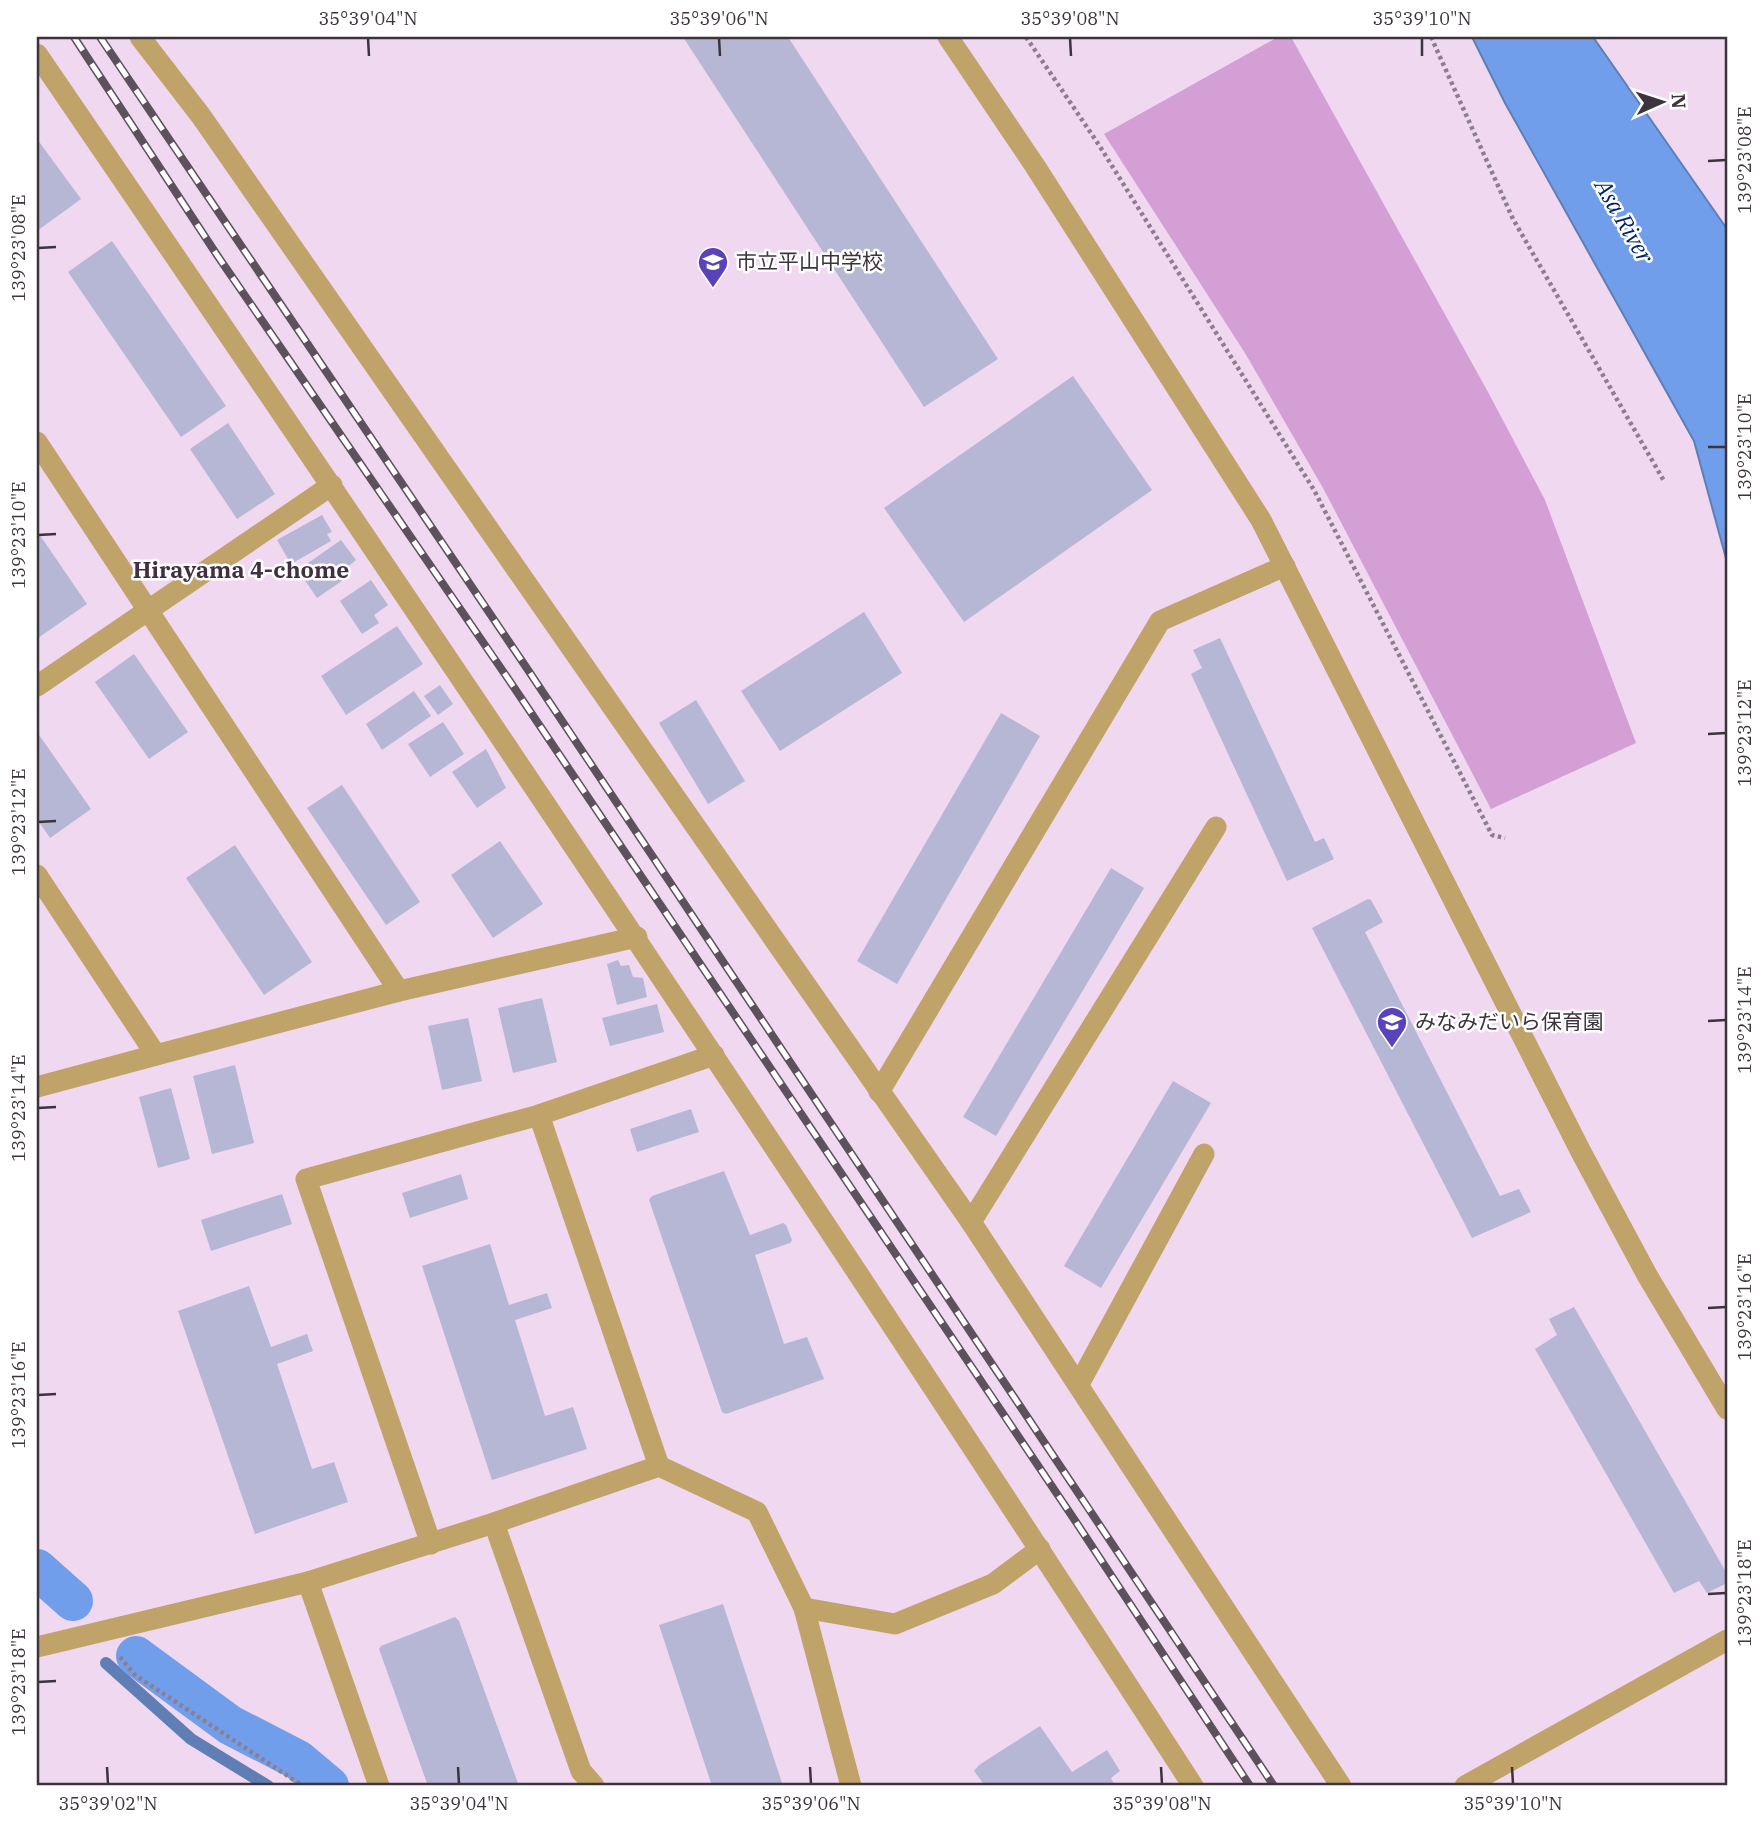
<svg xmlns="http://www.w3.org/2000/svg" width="1764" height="1823" font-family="'IBM Plex Serif','Noto Sans JP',serif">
<rect width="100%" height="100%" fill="#efd8f0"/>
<polygon fill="#d39fd5" points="1278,37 1291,37 1488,392 1545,500 1636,743 1491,809 1323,488 1245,353 1104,134"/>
<polygon fill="#709eea" stroke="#607eb6" stroke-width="2" points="1472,37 1593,37 1727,229 1727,562 1694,441 1505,103"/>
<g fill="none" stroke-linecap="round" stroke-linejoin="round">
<polyline stroke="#607eb6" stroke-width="12" points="106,1663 191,1739 268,1786"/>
<g stroke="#709eea" stroke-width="40">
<polyline points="37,1569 73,1601"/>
<polyline points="136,1656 230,1725 298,1760 329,1786"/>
</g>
</g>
<g fill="#b6b7d5">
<polygon points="683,37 788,37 998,359 924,407"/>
<polygon points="37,139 81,199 37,231"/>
<polygon points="112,241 226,406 181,437 68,272"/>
<polygon points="1073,376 1152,490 964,622 884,508"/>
<polygon points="228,423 275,494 237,519 190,449"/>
<polygon points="322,515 332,532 327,534 331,541 291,564 277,540"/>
<polygon points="37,531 87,604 38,638 37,636"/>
<polygon points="341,540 356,560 345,569 349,576 317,598 298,570"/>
<polygon points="371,580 388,605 374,615 379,623 362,634 340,601"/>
<polygon points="864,612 902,673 780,751 741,691"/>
<polygon points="397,626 423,664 346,715 321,676"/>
<polygon points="1220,638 1315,842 1324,838 1334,859 1287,881 1191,674 1202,668 1193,650"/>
<polygon points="134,654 188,732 149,759 95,682"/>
<polygon points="440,685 453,704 438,715 424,696"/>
<polygon points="414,691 431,716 382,750 366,724"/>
<polygon points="696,700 745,781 708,804 659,723"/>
<polygon points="1001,713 1040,736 897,984 857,961"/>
<polygon points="443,722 464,754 430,777 408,744"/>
<polygon points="37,732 91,809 50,838 37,819"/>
<polygon points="486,749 506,788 477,808 452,772"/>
<polygon points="342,785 420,902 386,925 307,808"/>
<polygon points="500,841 543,904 493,938 451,875"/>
<polygon points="235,845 312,962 264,995 186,878"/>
<polygon points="1111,868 1144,888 996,1136 963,1117"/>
<polygon points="1368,899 1371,900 1383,922 1365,932 1500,1196 1519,1189 1531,1212 1472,1238 1312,928"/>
<polygon points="618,960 621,966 629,965 633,977 643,978 647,997 617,1005 607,964"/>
<polygon points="542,998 557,1062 513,1073 498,1008"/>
<polygon points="657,1004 664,1032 610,1046 602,1018"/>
<polygon points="468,1018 482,1081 442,1090 428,1026"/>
<polygon points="235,1065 254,1143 212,1154 193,1076"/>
<polygon points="1173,1081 1211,1103 1101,1288 1064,1266"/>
<polygon points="171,1088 190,1159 158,1168 139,1097"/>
<polygon points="691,1109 699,1132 637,1152 630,1129"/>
<polygon points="724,1171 750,1235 783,1223 786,1225 792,1240 790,1243 755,1255 784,1344 807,1337 824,1379 726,1414 722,1412 649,1200 652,1196"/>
<polygon points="461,1174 468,1199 410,1218 402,1193"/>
<polygon points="282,1194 292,1224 211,1251 201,1220"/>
<polygon points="490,1244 509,1305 547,1293 552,1308 515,1320 545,1416 573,1407 587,1449 492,1480 422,1266"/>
<polygon points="249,1286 271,1347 307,1334 313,1351 277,1364 312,1469 334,1462 348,1502 255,1534 178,1311"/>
<polygon points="1574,1307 1727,1574 1727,1583 1707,1593 1699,1581 1674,1593 1535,1349 1557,1335 1549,1319"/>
<polygon points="723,1604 783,1786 712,1786 659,1625"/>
<polygon points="455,1617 459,1621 519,1786 428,1786 379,1649 381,1646"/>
<polygon points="1040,1726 1072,1772 1107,1750 1120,1771 1111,1778 1115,1786 985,1786 974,1771 979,1765"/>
</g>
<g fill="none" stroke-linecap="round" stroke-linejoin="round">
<g stroke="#8d7e8d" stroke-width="4.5" stroke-dasharray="3.5 3.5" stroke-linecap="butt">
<polyline points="1026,37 1099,145 1314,490 1492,835 1505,838"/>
<polyline points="1431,37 1513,219 1664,481"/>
<polyline points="120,1657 135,1675 303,1786"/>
</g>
<g stroke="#c0a369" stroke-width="21">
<polyline points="140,37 201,116 971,1222 1341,1786"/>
<polyline points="948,37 1035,166 1261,520 1581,1152 1647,1275 1727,1409"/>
<path d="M37,54C429,627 816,1203 1193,1786"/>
<polyline points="37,442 399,991 637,937"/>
<polyline points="37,686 332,485"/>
<polyline points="37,875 156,1055 37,1087"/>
<polyline points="156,1055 399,991"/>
<polyline points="879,1092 1160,621 1285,566"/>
<polyline points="539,1115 659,1466"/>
<polyline points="971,1222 1216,827"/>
<polyline points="1079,1384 1204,1154"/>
<polyline points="494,1523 581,1771 594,1786"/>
<polyline points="431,1544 306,1179 539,1115 714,1055"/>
<polyline points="308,1582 494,1523 659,1466 757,1512 804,1608 895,1624 993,1584 1040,1549"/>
<polyline points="804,1608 851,1786"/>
<polyline points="37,1647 308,1582 379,1786"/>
<polyline points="1465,1786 1727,1640"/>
</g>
<g stroke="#5d515d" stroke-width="8">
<g id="rail">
<polyline points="74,37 217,255 509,680 1076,1522 1250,1786"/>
<polyline points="100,37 526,667 1274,1786"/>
</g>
</g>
<use href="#rail" stroke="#fff" stroke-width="5" stroke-dasharray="16" stroke-linecap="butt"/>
</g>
<path fill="none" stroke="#3c333c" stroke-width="2.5" d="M368,38L369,56M719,38L720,56M1070,38L1071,56M1422,38V56M1708,161L1726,160M38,248L56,247M1708,447H1726M38,535L56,534M1708,734L1726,733M38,822L56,821M1708,1021L1726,1020M38,1108L56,1107M1708,1308L1726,1307M38,1395L56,1394M1708,1594L1726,1593M38,1682L56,1681M107,1767L108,1784M458,1767L459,1784M810,1767L811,1784M1161,1767L1162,1784M1512,1767L1513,1784"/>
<defs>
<g id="school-pin" transform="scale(1.575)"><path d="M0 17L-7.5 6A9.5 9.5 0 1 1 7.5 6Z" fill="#5942ba" stroke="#fff"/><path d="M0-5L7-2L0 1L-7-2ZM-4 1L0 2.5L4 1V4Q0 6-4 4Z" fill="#fff"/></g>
</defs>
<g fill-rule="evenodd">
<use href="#school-pin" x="713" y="262"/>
<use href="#school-pin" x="1392" y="1022"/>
</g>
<g text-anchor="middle" stroke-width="5" stroke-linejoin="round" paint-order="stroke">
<g font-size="21" fill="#3c333c" stroke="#fff" text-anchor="start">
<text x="736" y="269">市立平山中学校</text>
<text x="1415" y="1029">みなみだいら保育園</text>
</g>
<g font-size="23" font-style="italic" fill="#002466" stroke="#fff">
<text transform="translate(1624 221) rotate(60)" y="8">Asa River</text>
</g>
<g font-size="23" font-weight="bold" fill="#412f42" stroke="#fff">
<text x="241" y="578">Hirayama 4-chome</text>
</g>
</g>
<rect width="1764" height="1823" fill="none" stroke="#ffffff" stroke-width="77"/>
<g transform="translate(1662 102) rotate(87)" stroke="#ffffff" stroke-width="5" paint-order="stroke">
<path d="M0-5L12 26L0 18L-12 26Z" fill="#3c333c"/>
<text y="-10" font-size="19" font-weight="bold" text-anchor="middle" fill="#3c333c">N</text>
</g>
<rect x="38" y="38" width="1688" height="1746" fill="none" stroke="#3c333c" stroke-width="2.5"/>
<g font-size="18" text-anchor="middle" fill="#3c333c">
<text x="368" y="25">35°39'04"N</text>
<text x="719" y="25">35°39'06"N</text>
<text x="1070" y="25">35°39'08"N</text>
<text x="1422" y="25">35°39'10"N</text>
<text transform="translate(1745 160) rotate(-90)" y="6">139°23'08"E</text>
<text transform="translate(19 248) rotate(-90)" y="6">139°23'08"E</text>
<text transform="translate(1745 447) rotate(-90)" y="6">139°23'10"E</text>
<text transform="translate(19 535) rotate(-90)" y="6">139°23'10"E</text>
<text transform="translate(1745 733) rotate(-90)" y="6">139°23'12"E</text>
<text transform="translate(19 822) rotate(-90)" y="6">139°23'12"E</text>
<text transform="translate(1745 1020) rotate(-90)" y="6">139°23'14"E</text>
<text transform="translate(19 1108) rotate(-90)" y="6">139°23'14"E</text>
<text transform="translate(1745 1307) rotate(-90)" y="6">139°23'16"E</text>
<text transform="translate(19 1395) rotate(-90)" y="6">139°23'16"E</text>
<text transform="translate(1745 1593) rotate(-90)" y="6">139°23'18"E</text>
<text transform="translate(19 1682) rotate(-90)" y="6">139°23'18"E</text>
<text x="108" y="1810">35°39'02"N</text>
<text x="459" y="1810">35°39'04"N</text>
<text x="811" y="1810">35°39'06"N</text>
<text x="1162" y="1810">35°39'08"N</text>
<text x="1513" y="1810">35°39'10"N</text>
</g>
</svg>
